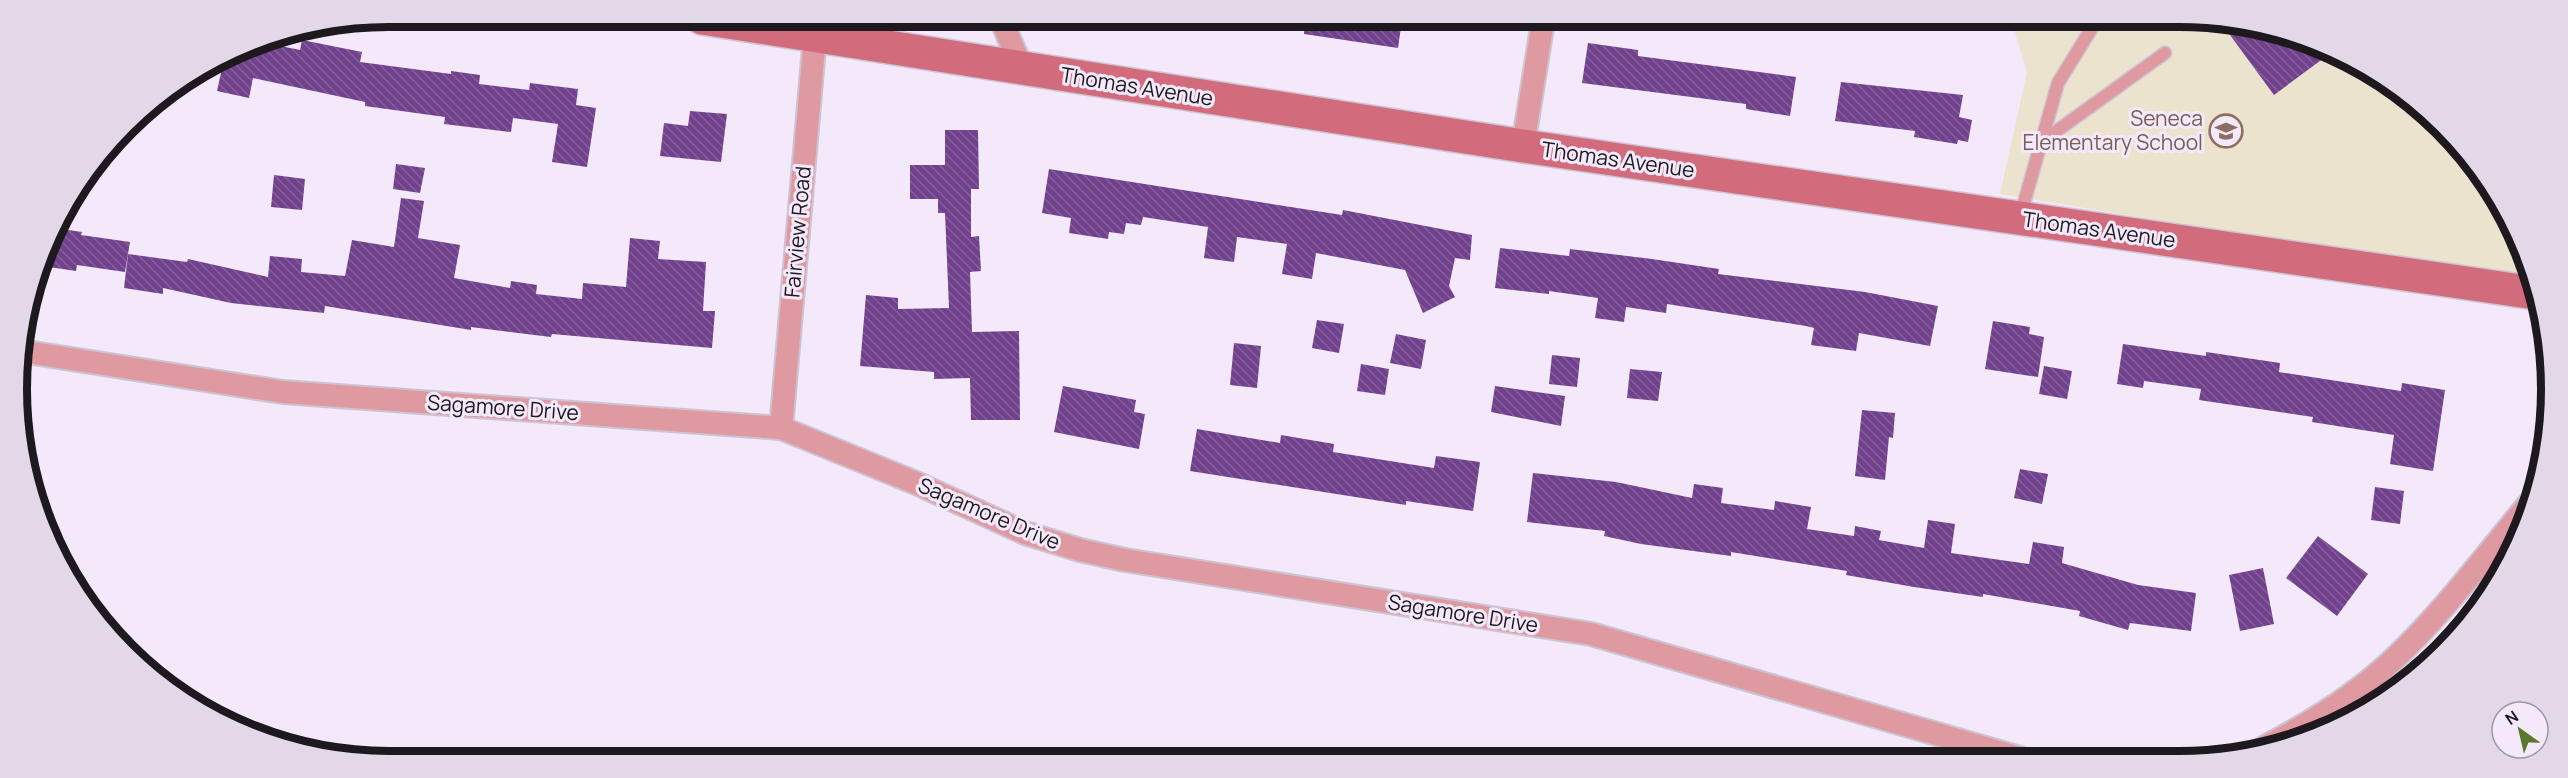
<svg xmlns="http://www.w3.org/2000/svg" width="2568" height="778" font-family="Manrope,sans-serif">
<defs>
<pattern id="building-back-hatch" width="6" height="6" patternUnits="userSpaceOnUse" patternTransform="scale(1.5)"><rect width="6" height="6" fill="#72418d"/><path d="M-1 5l2 2M0 0l6 6M5-1l2 2" fill="none" stroke="#845f99"/></pattern>
</defs>
<rect width="100%" height="100%" fill="#f4e9fa"/>
<polygon fill="#ece3ce" points="2012,23 2252,24 2386,79 2489,182 2530,282 2000,194 2027,72"/>
<g fill="url(#building-back-hatch)">
<polygon points="1305,20 1402,20 1398,48 1304,34"/>
<polygon points="2222,24 2252,24 2328,55 2274,95"/>
<polygon points="302,40 362,52 360,62 451,74 451,71 480,75 479,84 529,90 530,83 578,89 576,105 596,108 587,167 552,162 558,124 513,118 511,132 444,124 445,117 365,106 365,102 253,78 249,98 217,91 224,59 247,45 261,42 300,50"/>
<polygon points="1588,43 1638,50 1638,56 1796,77 1790,116 1746,109 1746,104 1582,83"/>
<polygon points="1841,82 1963,95 1959,117 1972,120 1968,142 1958,140 1957,144 1914,137 1915,131 1835,121"/>
<polygon points="690,111 727,114 721,162 660,156 664,123 688,126"/>
<polygon points="945,130 978,130 979,189 971,189 971,237 979,236 981,271 970,272 972,332 1019,331 1020,420 971,420 970,378 934,379 934,372 860,366 866,295 898,298 898,309 949,308 945,213 938,213 938,199 910,199 910,165 945,165"/>
<polygon points="396,164 425,168 420,193 393,189"/>
<polygon points="1049,169 1342,215 1343,210 1472,235 1470,260 1455,258 1449,286 1455,297 1423,313 1405,270 1316,253 1312,279 1282,274 1287,244 1237,237 1234,262 1204,258 1208,227 1143,217 1141,225 1126,223 1124,234 1109,232 1108,239 1069,233 1071,218 1042,213"/>
<polygon points="274,175 305,179 302,210 271,207"/>
<polygon points="401,198 424,201 418,238 460,245 454,278 510,288 511,281 537,285 536,294 582,299 583,283 626,287 630,238 660,241 658,259 706,262 703,311 715,311 712,348 552,334 551,337 471,327 471,330 325,306 324,313 231,303 163,288 163,294 124,288 128,254 187,262 188,259 268,277 270,256 302,259 301,272 345,276 352,240 394,247"/>
<polygon points="54,228 82,232 81,235 130,242 125,272 77,265 76,271 42,266"/>
<polygon points="1500,248 1569,256 1570,249 1652,259 1719,269 1718,274 1865,292 1938,306 1930,346 1859,333 1856,351 1811,345 1814,328 1806,326 1667,304 1666,313 1626,307 1624,322 1595,318 1598,298 1549,291 1549,294 1495,288"/>
<polygon points="1317,320 1344,324 1339,353 1312,348"/>
<polygon points="1993,321 2030,327 2029,334 2044,337 2038,377 1985,369"/>
<polygon points="1396,334 1426,340 1421,369 1390,363"/>
<polygon points="1234,343 1261,346 1257,388 1230,385"/>
<polygon points="2123,344 2206,356 2206,352 2280,363 2279,372 2401,391 2402,383 2445,390 2433,471 2390,464 2394,435 2312,422 2313,417 2199,400 2201,389 2144,381 2143,388 2117,384"/>
<polygon points="1552,355 1580,358 1577,387 1549,384"/>
<polygon points="1361,364 1389,369 1385,395 1357,391"/>
<polygon points="2044,366 2072,371 2067,399 2039,394"/>
<polygon points="1630,369 1662,372 1658,401 1627,398"/>
<polygon points="1063,386 1136,400 1134,412 1145,414 1139,449 1054,432"/>
<polygon points="1495,386 1565,396 1561,426 1491,412"/>
<polygon points="1862,410 1895,413 1893,438 1889,437 1885,480 1855,476"/>
<polygon points="1197,429 1280,443 1281,435 1334,444 1333,452 1434,468 1436,456 1480,462 1473,511 1406,501 1406,505 1190,471"/>
<polygon points="2020,469 2048,474 2042,504 2014,498"/>
<polygon points="1533,473 1616,482 1692,498 1694,484 1723,488 1721,503 1774,510 1775,501 1811,507 1807,529 1854,536 1855,526 1881,531 1879,540 1924,548 1928,520 1955,524 1951,553 2029,564 2033,542 2064,547 2062,563 2138,585 2196,593 2191,631 2130,623 2128,630 2079,616 2080,611 1983,594 1983,597 1914,587 1846,575 1847,571 1731,552 1731,556 1641,544 1604,536 1605,531 1527,522"/>
<polygon points="2375,487 2404,491 2400,524 2371,520"/>
<polygon points="2318,536 2368,574 2337,616 2286,578"/>
<polygon points="2263,568 2274,624 2240,631 2229,575"/>
</g>
<g fill="none" stroke-linecap="round" stroke-linejoin="round">
<g stroke="#cdc4d3" stroke-width="15">
<g id="service">
<polyline points="2040,143 2165,53"/>
<polyline points="2020,217 2058,83 2095,23"/>
</g>
</g>
<g stroke="#cdc4d3" stroke-width="26">
<g id="minor">
<polyline points="1001,19 1022,69"/>
<polyline points="1523,146 1543,21"/>
<polyline points="20,351 283,392 781,428 916,483 1025,533 1080,550 1125,560 1591,634 2020,758"/>
<polyline points="781,428 815,36"/>
<path d="M2265,747C2311,723 2355,696 2393,660C2443,613 2485,556 2529,504"/>
</g>
</g>
<g stroke="#cdc4d3" stroke-width="36">
<polyline id="secondary" points="702,18 1523,146 2535,293"/>
</g>
<use href="#service" stroke="#df99a1" stroke-width="12"/>
<use href="#minor" stroke="#df99a1" stroke-width="22"/>
<use href="#secondary" stroke="#d26c7c" stroke-width="33"/>
</g>
<defs>
<g id="school-ring" transform="scale(1.725)"><circle r="9.5" fill="#f4e9fa" stroke="#8d6e63" stroke-width="1.5"/><path d="M0-5L7-2L0 1L-7-2ZM-4 1L0 2.5L4 1V4Q0 6-4 4Z" fill="#8d6e63"/></g>
</defs>
<g fill-rule="evenodd">
<use href="#school-ring" x="2226" y="131"/>
</g>
<g text-anchor="middle" stroke-width="6" stroke-linejoin="round" paint-order="stroke">
<g font-size="21" fill="#1d191f" stroke="#f4e9fa">
<text transform="translate(1137 87) rotate(9)" y="7">Thomas Avenue</text>
<text transform="translate(1618 160) rotate(8)" y="7">Thomas Avenue</text>
<text transform="translate(2099 230) rotate(8)" y="7">Thomas Avenue</text>
<text transform="translate(798 232) rotate(-85)" y="7">Fairview Road</text>
<text transform="translate(503 408) rotate(4)" y="7">Sagamore Drive</text>
<text transform="translate(989 514) rotate(23)" y="7">Sagamore Drive</text>
<text transform="translate(1463 614) rotate(9)" y="7">Sagamore Drive</text>
</g>
<g font-size="21" fill="#785e54" stroke="#f4e9fa" text-anchor="end">
<text x="2203" y="126">Seneca<tspan x="2203" dy="24">Elementary School</tspan></text>
</g>
</g>
<path d="M0 0H2568V778H0ZM389 27H2179A362 362 0 0 1 2541 389V389A362 362 0 0 1 2179 751H389A362 362 0 0 1 27 389V389A362 362 0 0 1 389 27Z" fill="#e3d8e8" fill-rule="evenodd"/>
<path fill="none" stroke="#1d191f" stroke-width="8" d="M389 27H2179A362 362 0 0 1 2541 389V389A362 362 0 0 1 2179 751H389A362 362 0 0 1 27 389V389A362 362 0 0 1 389 27Z"/>
<g transform="translate(2520 730) rotate(326)"><circle r="28" fill="#f4e9fa" stroke="#9e96a2" stroke-width="1.5"/>
<path d="M0-4.5L10 22L0 15L-10 22Z" fill="#59782e"/>
<text y="-9" font-size="16" font-weight="bold" text-anchor="middle" fill="#1d191f">N</text>
</g>
</svg>
